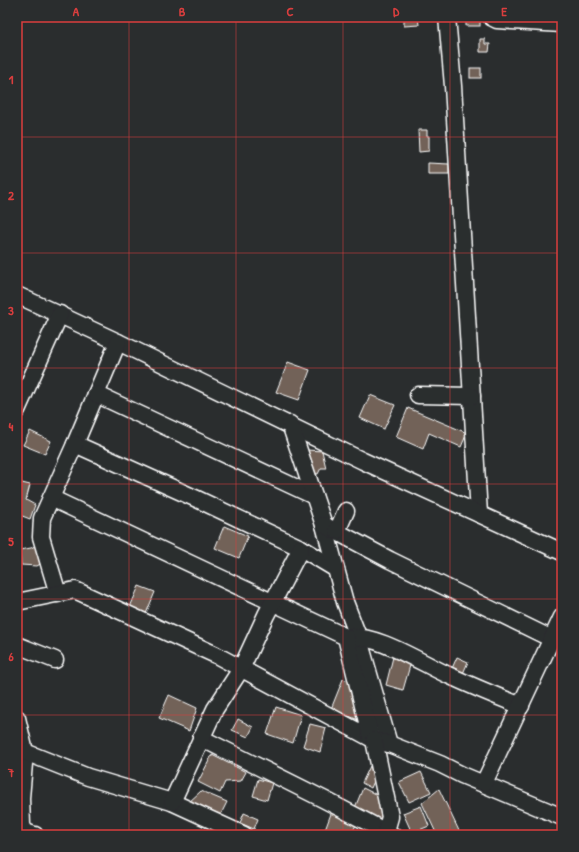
<svg xmlns="http://www.w3.org/2000/svg" width="579" height="852" font-family="'Patrick Hand',sans-serif">
<rect width="100%" height="100%" fill="#2a2d2e"/>
<filter id="ink" filterUnits="userSpaceOnUse"><feTurbulence type="fractalNoise" baseFrequency=".025" numOctaves="2"/><feDisplacementMap in="SourceGraphic" scale="8" xChannelSelector="R" yChannelSelector="G"/><feConvolveMatrix kernelMatrix="1 2 1 2 8 2 1 2 1" color-interpolation-filters="sRGB"/></filter>
<g filter="url(#ink)">
<g fill="#726258" stroke="#fff">
<polygon points="404,17 418,17 419,25 404,26"/>
<rect x="466" y="17" width="14" height="9"/>
<polygon points="480,39 485,39 485,44 490,44 489,52 480,52"/>
<rect x="470" y="68" width="11" height="10"/>
<polygon points="418,130 427,130 427,136 429,136 429,151 419,152"/>
<polygon points="428,163 449,164 449,174 428,174"/>
<polygon points="288,362 310,370 299,400 276,392"/>
<polygon points="370,395 395,405 384,429 360,418"/>
<polygon points="408,408 467,433 461,447 429,433 423,449 396,437"/>
<polygon points="30,431 51,441 45,454 23,445"/>
<polygon points="307,450 322,451 326,468 321,468 318,474 310,473"/>
<polygon points="18,482 30,485 26,500 35,505 30,519 17,514 17,487"/>
<polygon points="224,526 248,536 239,558 215,548"/>
<polygon points="41,543 47,560 37,566 21,565 20,550 31,548"/>
<polygon points="139,586 155,592 143,621 127,614"/>
<polygon points="393,657 411,662 403,690 386,685"/>
<polygon points="457,657 468,662 461,678 450,673"/>
<polygon points="343,679 362,686 361,721 331,709"/>
<polygon points="169,695 197,708 189,731 159,718"/>
<polygon points="276,707 301,715 293,743 267,734"/>
<polygon points="238,719 253,727 248,737 232,730"/>
<polygon points="310,724 326,728 320,752 303,746"/>
<polygon points="212,755 246,772 241,781 225,782 220,793 198,782"/>
<polygon points="370,766 379,770 371,788 362,783"/>
<polygon points="421,772 431,792 409,802 399,782"/>
<polygon points="258,779 272,783 267,800 253,796"/>
<polygon points="363,788 381,797 384,812 381,820 354,810"/>
<polygon points="439,789 461,835 437,835 422,803"/>
<polygon points="201,791 227,802 219,818 188,803"/>
<polygon points="421,806 429,826 412,833 403,813"/>
<polygon points="332,811 356,825 351,835 335,835 325,830"/>
<polygon points="244,813 258,819 254,829 240,823"/>
</g>
<g fill="none" stroke-linecap="round" stroke-linejoin="round">
<g stroke="#fff" stroke-width="19">
<g id="street">
<polyline points="447,17 453,86 479,514"/>
<polyline points="491,17 497,20 562,24"/>
<polyline points="17,295 118,342 363,461 562,552"/>
<polyline points="118,342 75,444 197,499 301,548 336,569"/>
<polyline points="96,394 314,496"/>
<polyline points="418,395 472,396"/>
<polyline points="17,410 60,314"/>
<polyline points="290,424 324,525 345,602 358,636 389,744"/>
<path d="M51,498L346,637C378,634 419,662 448,675C472,686 496,696 521,706"/>
<polyline points="324,525 390,560 552,639"/>
<polyline points="337,531 346,511"/>
<polyline points="58,594 41,537 42,518 75,444"/>
<polyline points="17,602 75,590 216,655 374,740 389,744 440,764 462,775 562,817"/>
<polyline points="346,637 371,738"/>
<polyline points="17,645 55,660"/>
<path d="M17,718L25,752L21,798L22,825C24,832 28,833 35,835"/>
<polyline points="201,738 325,800 392,835"/>
<polyline points="374,740 390,817 386,831"/>
<polyline points="17,754 25,752 88,777 172,802 244,835"/>
<polyline points="484,783 562,617"/>
<polyline points="172,802 215,709 241,669 266,615 301,548"/>
</g>
</g>
<use href="#street" stroke="#2a2d2e" stroke-width="16"/>
</g>
</g>
<path fill="none" stroke="#da3e3e" stroke-width="1" stroke-opacity="0.55" d="M129,17V835M236,17V835M343,17V835M450,17V835M17,137H562M17,253H562M17,368H562M17,484H562M17,599H562M17,715H562"/>
<rect width="579" height="852" fill="none" stroke="#2a2d2e" stroke-width="44"/>
<rect x="22" y="22" width="535" height="808" fill="none" stroke="#da3e3e" stroke-width="1.5"/>
<g font-size="13" text-anchor="middle" font-weight="bold" fill="#da3e3e">
<text x="76" y="16">A</text>
<text x="182" y="16">B</text>
<text x="290" y="16">C</text>
<text x="396" y="16">D</text>
<text x="504" y="16">E</text>
<text x="11" y="84">1</text>
<text x="11" y="200">2</text>
<text x="11" y="315">3</text>
<text x="11" y="431">4</text>
<text x="11" y="546">5</text>
<text x="11" y="661">6</text>
<text x="11" y="777">7</text>
</g>
</svg>
